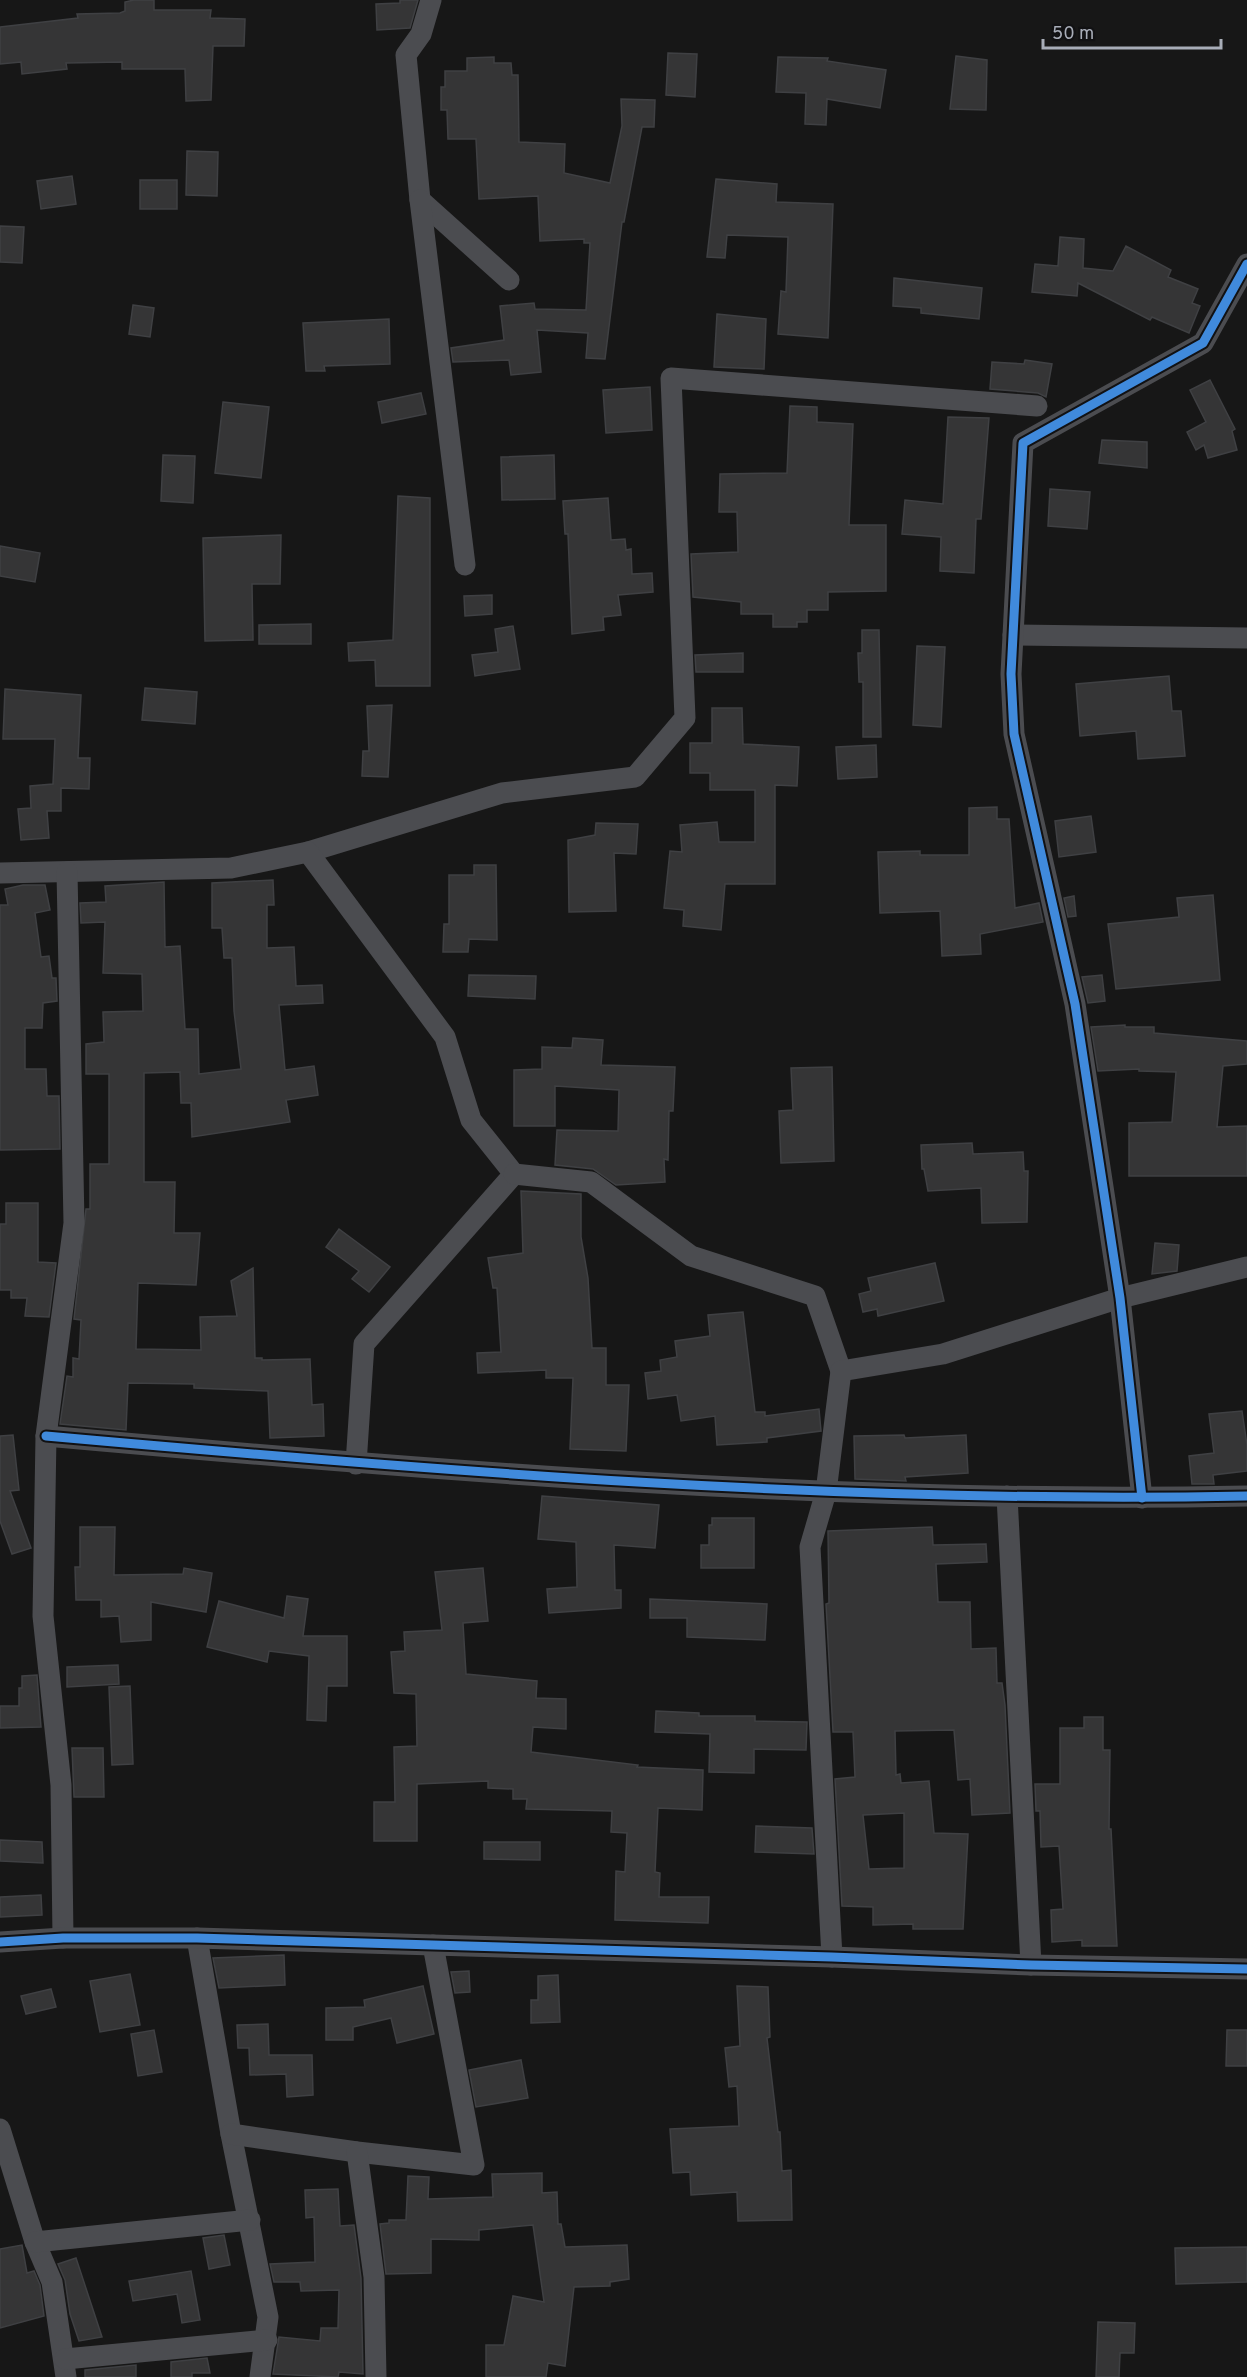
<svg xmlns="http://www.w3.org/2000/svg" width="1247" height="2377" font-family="Overpass,sans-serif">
<rect width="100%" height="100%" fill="#171717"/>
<g fill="#353536" stroke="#3f4043" stroke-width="1.5" fill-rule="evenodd">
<polygon points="134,0 154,0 154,10 211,10 210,18 245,19 244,46 213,46 211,100 186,101 185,69 122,69 122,62 66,63 67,69 22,74 21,62 0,64 0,27 78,18 77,14 120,13 125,11 125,2"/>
<polygon points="400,0 418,0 410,28 377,30 376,4 400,3"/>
<polygon points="668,53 697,54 695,97 666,95"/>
<polygon points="956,56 987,60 986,110 950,109"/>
<polygon points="494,57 494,63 511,63 512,75 518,75 519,142 565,144 564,173 610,183 622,126 621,99 655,100 654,127 642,127 624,222 622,222 605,359 586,358 588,333 537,330 541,372 511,375 509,360 453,362 451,348 504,340 500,306 534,303 535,309 586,310 590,243 584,243 584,239 540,241 538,196 479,199 476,139 448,139 447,110 441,110 441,87 445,87 445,71 467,71 467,58"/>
<polygon points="778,57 828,58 827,61 886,70 880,108 827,99 826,125 805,124 806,93 776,92"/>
<polygon points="187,151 218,152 217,196 186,195"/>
<polygon points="72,176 76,204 41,209 37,181"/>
<polygon points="716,179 777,184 776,202 833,204 828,338 778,334 781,291 786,292 788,237 727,235 725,258 707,257"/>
<rect x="140" y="180" width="37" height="29"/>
<polygon points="0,226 24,227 22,263 0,262"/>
<polygon points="1060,237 1084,239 1083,268 1113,271 1126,246 1171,270 1168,277 1198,289 1192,303 1200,306 1189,333 1152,317 1150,320 1078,283 1077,296 1032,292 1035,264 1058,266"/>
<polygon points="894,278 982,288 979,319 921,313 921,308 893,306"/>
<polygon points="133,305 154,308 150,337 129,334"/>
<polygon points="717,314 766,319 764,369 714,367"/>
<polygon points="389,319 390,364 324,366 325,371 306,371 303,323"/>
<polygon points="1025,360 1052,364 1046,397 1038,393 990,389 992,362 1024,364"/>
<polygon points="1210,380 1235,429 1232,431 1237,450 1208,458 1204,445 1196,450 1187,432 1206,422 1190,390"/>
<polygon points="650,387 652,430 606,433 603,390"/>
<polygon points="421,393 426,414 382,423 378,402"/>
<polygon points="223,402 269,407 261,478 215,473"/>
<polygon points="790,406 817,407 817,422 853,424 849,525 886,525 886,591 828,592 828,610 807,610 807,622 797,622 797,627 773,627 773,614 741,614 741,602 693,597 691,554 738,552 737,512 719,512 720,474 787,473"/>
<polygon points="948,417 989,418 981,519 976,519 974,573 940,571 941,537 902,534 905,500 943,504"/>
<polygon points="1102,440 1147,442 1147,468 1099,463"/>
<polygon points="163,455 195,456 193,503 161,501"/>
<polygon points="554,455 555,499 502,500 501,457"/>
<polygon points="1050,489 1090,492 1087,529 1048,526"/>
<polygon points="398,496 430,498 430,686 376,686 375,660 349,661 348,643 393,640"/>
<polygon points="608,498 611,540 625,539 626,550 631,549 632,574 652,573 653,592 618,595 621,615 603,617 604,630 572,634 568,534 565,534 563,501"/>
<polygon points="281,535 280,584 252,584 253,640 205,641 203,538"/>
<polygon points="0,546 40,553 35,582 0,576"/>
<polygon points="492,595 492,614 465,616 464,596"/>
<polygon points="311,624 311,644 259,644 259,625"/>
<polygon points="513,626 520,669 475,676 472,655 498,652 495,629"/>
<polygon points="862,630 879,630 881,737 863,737 863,682 859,682 858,653 862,653"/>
<polygon points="917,646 945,647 941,727 913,725"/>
<polygon points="743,653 743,672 696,672 695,655"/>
<polygon points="1169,676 1172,711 1181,711 1185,756 1138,759 1136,731 1080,736 1076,684"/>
<polygon points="145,688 197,692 195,724 142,720"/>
<polygon points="5,689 81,695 78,758 90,758 89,789 61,788 61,811 47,811 49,838 21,840 18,809 31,808 30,786 53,784 55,739 3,739"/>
<polygon points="392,705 388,777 362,776 363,751 369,751 367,706"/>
<polygon points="712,708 742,708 743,744 799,747 797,786 775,785 775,884 725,884 721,930 683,926 684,910 664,908 670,851 682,852 680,825 717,822 719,842 755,842 755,790 710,790 710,773 690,773 690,743 712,743"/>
<polygon points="876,745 877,777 838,779 836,747"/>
<polygon points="997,807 997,819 1009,819 1015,908 1039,903 1043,922 980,934 981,954 942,956 940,911 880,913 878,852 920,851 920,855 969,855 969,808"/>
<polygon points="1091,816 1096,852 1059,857 1055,821"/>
<polygon points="596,823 638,824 636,854 614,853 616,911 569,912 568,840 595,835"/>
<polygon points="474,865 496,865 497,940 469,939 468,952 443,952 444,924 449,924 449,875 474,875"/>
<polygon points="273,880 274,905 267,905 267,948 294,947 296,986 322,985 323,1003 279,1005 285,1070 314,1066 318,1095 286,1100 290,1122 192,1137 191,1103 181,1103 180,1072 144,1073 144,1182 175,1182 174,1233 200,1233 196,1285 138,1283 136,1349 201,1350 200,1317 237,1316 231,1281 253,1268 255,1358 262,1358 262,1360 310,1359 312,1405 323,1404 324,1436 270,1438 268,1391 194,1388 194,1384 128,1383 126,1430 60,1424 67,1376 73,1377 73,1358 79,1359 81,1320 74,1319 86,1209 90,1209 90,1164 109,1164 109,1074 86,1074 86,1044 104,1042 103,1012 143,1011 142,974 103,973 105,922 81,923 80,903 106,902 105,886 164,882 165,947 180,946 185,1029 198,1029 199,1074 241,1069 234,1011 232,958 224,958 222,928 212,928 212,883"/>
<polygon points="23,885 45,885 50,910 35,913 41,957 49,956 52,978 56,978 57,1001 43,1003 42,1028 25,1028 25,1069 46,1069 47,1096 59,1096 60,1149 0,1150 0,905 8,905 5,889"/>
<polygon points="1213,895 1220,980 1116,989 1108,924 1179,917 1177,898"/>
<polygon points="1074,896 1076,916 1068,917 1064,898"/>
<polygon points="469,975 536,976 535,999 468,996"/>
<polygon points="1102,975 1105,1001 1088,1003 1082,977"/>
<polygon points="1125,1025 1125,1027 1154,1027 1154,1033 1247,1041 1247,1064 1223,1066 1217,1127 1247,1126 1247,1176 1129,1176 1129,1123 1172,1122 1176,1072 1139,1071 1139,1069 1098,1071 1091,1027"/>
<polygon points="573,1038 603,1040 601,1065 675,1067 673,1111 669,1111 668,1160 664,1159 665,1182 616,1185 593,1169 555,1165 557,1130 618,1131 619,1090 555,1086 555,1126 514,1126 514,1070 542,1069 542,1047 572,1048"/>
<polygon points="832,1067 834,1161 781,1163 779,1111 793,1110 791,1068"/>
<polygon points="972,1143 973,1154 1023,1152 1024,1171 1028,1171 1027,1222 982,1223 981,1188 928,1191 924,1169 922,1169 921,1145"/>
<polygon points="521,1191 581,1194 581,1237 588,1278 592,1348 606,1348 606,1385 629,1385 626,1451 570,1449 573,1378 546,1378 546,1370 478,1373 477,1353 501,1352 497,1288 493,1288 488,1258 523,1253"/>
<polygon points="6,1203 38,1203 38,1262 56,1263 49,1317 25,1316 27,1298 11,1298 11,1290 0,1290 0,1224 6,1224"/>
<polygon points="339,1229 390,1267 369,1292 352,1279 359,1271 326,1247"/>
<polygon points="1155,1243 1179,1245 1177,1271 1152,1274"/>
<polygon points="935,1263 944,1301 878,1316 877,1309 863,1312 859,1294 871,1291 868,1278"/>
<polygon points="743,1312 755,1412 765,1412 765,1416 819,1409 821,1431 767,1438 767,1442 717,1445 715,1416 681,1421 677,1395 648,1399 645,1373 661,1371 660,1360 677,1357 675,1341 710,1336 708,1315"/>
<polygon points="1242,1411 1247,1445 1247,1471 1213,1475 1214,1484 1192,1484 1189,1456 1214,1453 1209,1414"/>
<polygon points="13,1435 19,1490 10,1491 31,1548 12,1554 0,1521 0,1436"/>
<polygon points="904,1435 905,1438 966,1435 968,1473 905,1477 906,1481 855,1479 854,1436"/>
<polygon points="542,1496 659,1505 655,1548 614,1545 615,1590 621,1590 621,1608 549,1613 547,1589 577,1587 576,1542 538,1539"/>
<polygon points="712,1518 754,1518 754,1568 701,1568 701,1545 709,1545 709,1525 712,1525"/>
<polygon points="80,1527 115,1527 114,1575 183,1574 184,1568 212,1573 206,1612 151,1602 151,1640 121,1642 119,1616 101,1617 101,1600 76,1600 75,1567 80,1567"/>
<path d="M932,1527L933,1545L986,1544L987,1562L936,1564L938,1602H970L971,1649L996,1648L997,1683H1002L1005,1705L1010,1813L972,1815L970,1779L958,1780L954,1730L895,1731L896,1775L900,1774L901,1783L929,1781L934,1833L968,1834L963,1929H913V1924L873,1925V1907L842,1906L835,1779L855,1777L853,1732H833L826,1604L829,1603L828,1531ZM904,1813V1868L869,1869L863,1815Z"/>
<polygon points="483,1568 488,1621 463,1623 466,1674 537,1681 536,1698 566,1699 566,1729 533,1727 531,1752 638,1765 637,1767 703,1770 702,1810 658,1808 655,1872 660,1873 659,1897 709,1897 708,1923 615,1920 616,1871 625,1872 627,1833 611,1832 612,1811 526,1809 527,1799 513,1799 513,1789 488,1788 488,1781 417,1784 417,1841 374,1841 374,1802 395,1802 394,1747 417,1746 416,1694 394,1693 391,1652 405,1651 404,1632 442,1630 435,1572"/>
<polygon points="287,1596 308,1599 303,1636 347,1636 347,1686 327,1686 326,1721 307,1720 309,1656 269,1651 267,1662 207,1647 219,1601 284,1618"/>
<polygon points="650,1599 767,1604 765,1640 687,1637 687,1618 650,1618"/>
<polygon points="118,1665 119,1684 67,1687 67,1667"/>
<polygon points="37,1675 41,1727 0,1728 0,1706 19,1706 19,1688 22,1688 22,1676"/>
<polygon points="130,1686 133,1764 112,1765 109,1687"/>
<polygon points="656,1711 699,1713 699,1716 755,1716 755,1721 807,1722 806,1750 754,1749 754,1773 709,1772 710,1734 655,1732"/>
<polygon points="1084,1717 1103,1717 1103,1750 1110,1750 1109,1829 1111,1829 1117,1946 1082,1946 1082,1940 1052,1942 1051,1910 1063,1909 1059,1846 1041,1847 1040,1811 1036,1811 1035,1784 1060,1784 1060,1728 1084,1728"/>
<polygon points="72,1748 103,1748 104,1797 74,1797"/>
<polygon points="756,1826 812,1828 814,1854 755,1852"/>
<polygon points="0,1840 42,1842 43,1863 0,1861"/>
<polygon points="484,1842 540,1842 540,1860 484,1859"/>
<polygon points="41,1895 42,1915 0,1917 0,1897"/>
<polygon points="284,1955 285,1985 219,1988 213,1958"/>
<polygon points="469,1971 470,1992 455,1993 451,1972"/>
<polygon points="130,1974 140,2025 100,2032 90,1981"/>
<polygon points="558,1975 560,2022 531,2023 531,2000 538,2000 538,1976"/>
<polygon points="423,1986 434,2034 397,2043 391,2018 353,2027 353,2040 326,2040 326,2008 365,2007 364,2000"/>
<polygon points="737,1986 768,1987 770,2037 767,2038 778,2132 780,2132 782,2171 791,2170 792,2220 738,2221 737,2192 691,2195 690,2172 673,2173 670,2129 739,2126 737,2086 729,2087 725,2048 740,2046"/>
<polygon points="51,1989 56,2007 26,2014 21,1996"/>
<polygon points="268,2024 269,2055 312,2055 313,2095 287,2097 286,2074 250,2075 249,2048 238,2048 237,2025"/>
<polygon points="154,2030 162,2072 138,2076 131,2034"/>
<polygon points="1227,2030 1247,2030 1247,2066 1226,2066"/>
<polygon points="521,2060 528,2098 476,2107 469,2070"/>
<polygon points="542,2173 542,2193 557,2192 558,2224 561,2224 565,2247 627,2245 629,2279 610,2282 610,2286 574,2287 565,2366 548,2363 546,2377 486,2377 486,2345 504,2345 513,2296 544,2302 533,2225 479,2230 479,2240 431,2239 431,2273 386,2274 380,2224 389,2223 389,2220 406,2220 408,2176 429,2177 428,2199 493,2197 492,2174"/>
<polygon points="338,2189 340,2226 354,2225 361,2278 363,2374 339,2372 338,2377 273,2374 279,2337 320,2341 321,2328 338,2328 339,2290 301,2291 300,2282 274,2282 270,2264 315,2262 314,2217 306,2218 305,2190"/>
<polygon points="224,2235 230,2265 209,2269 203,2238"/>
<polygon points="22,2245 27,2273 34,2271 40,2285 44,2316 0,2328 0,2249"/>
<polygon points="1247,2247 1247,2282 1176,2284 1175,2248"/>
<polygon points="76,2258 102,2337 79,2341 70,2314 65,2280 58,2264"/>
<polygon points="191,2271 200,2320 182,2323 177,2294 133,2301 129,2281"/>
<polygon points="1098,2322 1135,2323 1134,2353 1120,2353 1119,2377 1096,2377"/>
<polygon points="207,2358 210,2373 192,2373 192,2377 171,2377 171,2362"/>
<polygon points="136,2365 136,2377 85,2377 85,2370"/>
</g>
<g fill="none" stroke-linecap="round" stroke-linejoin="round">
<g stroke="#4b4c50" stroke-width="21">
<polyline points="431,0 421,34 406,55 420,200 509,280"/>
<polyline points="420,200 465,565"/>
<polyline points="1013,635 1247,638"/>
<polyline points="308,852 502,793 635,777 685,718 671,378 1037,406"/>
<polyline points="0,873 231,868 308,852 445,1037 471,1120 514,1174 364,1344 356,1464"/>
<polyline points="514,1174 591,1182 691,1256 815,1296 841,1371"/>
<path d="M46,1436C446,1472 846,1504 1247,1496"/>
<polyline points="1007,1496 1031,1965"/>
<polyline points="1142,1498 1120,1298 1075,1004 1014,734 1011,674 1023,443 1203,343 1247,264"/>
<polyline points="63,1938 61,1785 43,1616 46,1436 74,1223 67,872"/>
<polyline points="197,1938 231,2134 268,2317 260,2377"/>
<polyline points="0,1942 63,1938 197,1938 832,1957 1031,1965 1247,1969"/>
<polyline points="832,1957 810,1547 826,1492 841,1371 943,1354 1120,1298 1247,1267"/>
<polyline points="0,2129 35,2242 52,2282 66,2377"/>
<polyline points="231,2134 357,2152 474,2165 433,1945"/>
<polyline points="357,2152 374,2277 376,2377"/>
<polyline points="35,2242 250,2220"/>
<polyline points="65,2359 267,2340"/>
</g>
<g stroke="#111113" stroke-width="13">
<g id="cycleway">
<path d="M46,1436C446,1472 846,1504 1247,1496"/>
<polyline points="1142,1498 1120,1298 1075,1004 1014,734 1011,674 1023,443 1203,343 1247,264"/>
<polyline points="0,1942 63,1938 197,1938 832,1957 1031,1965 1247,1969"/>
</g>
</g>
<use href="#cycleway" stroke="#408adc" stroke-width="9"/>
</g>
<path d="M1043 39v9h178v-9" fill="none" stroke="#a8adb8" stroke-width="3"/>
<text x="1052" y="39" font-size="18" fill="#a8adb8" stroke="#111113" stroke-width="4.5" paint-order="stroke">50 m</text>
</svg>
